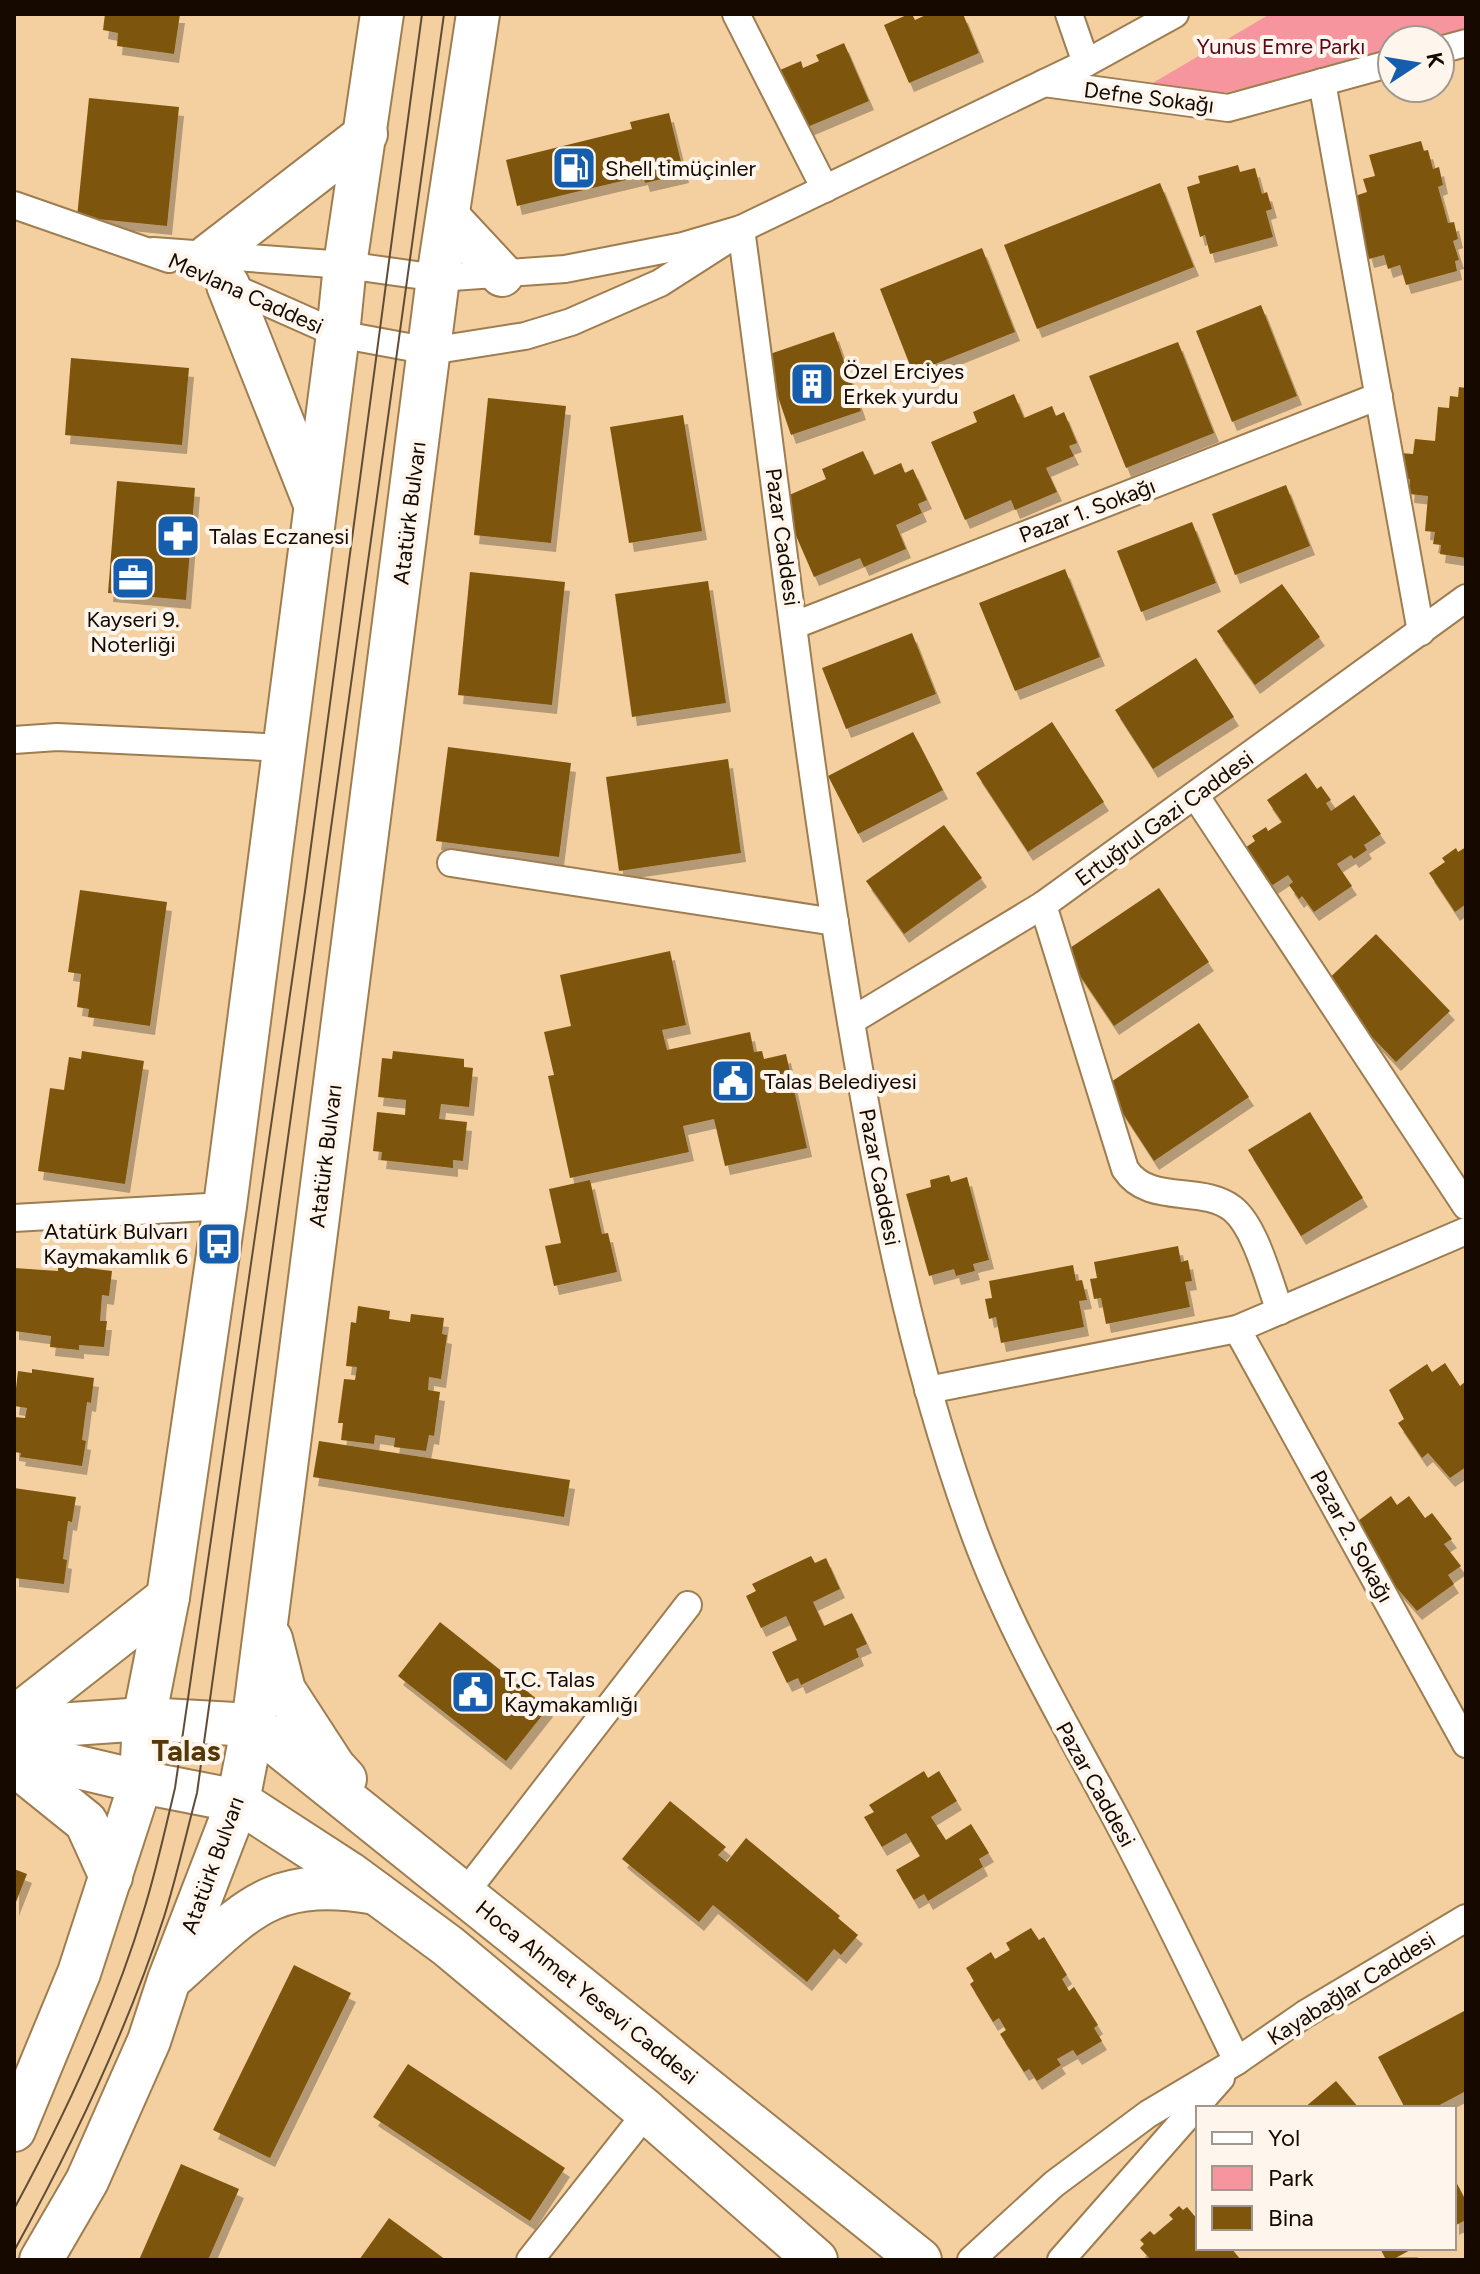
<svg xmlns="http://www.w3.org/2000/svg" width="1480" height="2274" font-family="Figtree,sans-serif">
<defs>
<filter id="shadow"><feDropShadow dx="5" dy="9" stdDeviation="0" flood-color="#0004"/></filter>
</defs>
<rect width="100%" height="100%" fill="#f4d0a0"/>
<polygon fill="#f7959e" points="1270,14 1466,14 1466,37 1392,40 1392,54 1223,93 1151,84"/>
<g fill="#7e550b" filter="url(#shadow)">
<polygon points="105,14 180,14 174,54 117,46 118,33 103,30"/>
<polygon points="909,14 912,14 915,20 928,14 963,14 979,53 909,83 884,25"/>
<polygon points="844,43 869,101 798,131 773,73 801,61 803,68 819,61 816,55"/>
<polygon points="89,98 179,107 167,226 77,217"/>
<polygon points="669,113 684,174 645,183 643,176 517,206 506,160 632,129 630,122"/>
<polygon points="1421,141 1424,151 1428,150 1433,169 1439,167 1443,185 1438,187 1448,223 1454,222 1458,239 1453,241 1459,260 1455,261 1457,271 1406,285 1400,265 1388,269 1384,255 1369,259 1365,244 1359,246 1352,197 1367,192 1363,179 1375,176 1369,155"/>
<polygon points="1238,165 1240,172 1255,168 1262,194 1267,192 1272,209 1266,211 1273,237 1210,254 1205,235 1200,237 1187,187 1200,183 1198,176"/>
<polygon points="1160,183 1194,267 1037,329 1004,245"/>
<polygon points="982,248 1015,332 913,373 880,289"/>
<polygon points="1261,305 1297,396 1232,422 1196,331"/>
<polygon points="834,332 861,411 791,435 764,356"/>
<polygon points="1178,342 1214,433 1126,468 1089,376"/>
<polygon points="71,358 189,368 182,445 65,435"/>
<polygon points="1459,387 1466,388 1466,558 1440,554 1441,545 1433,544 1435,532 1425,531 1428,496 1409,494 1410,479 1397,478 1400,453 1413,454 1415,439 1435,441 1438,407 1449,408 1450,396 1458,397"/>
<polygon points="1014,394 1024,418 1052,406 1056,416 1064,412 1077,443 1069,446 1074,456 1046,468 1057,492 1015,510 1011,500 965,520 931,442 977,422 973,412"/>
<polygon points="488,398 566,406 551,543 474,535"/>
<polygon points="683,415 702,531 629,543 610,427"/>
<polygon points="863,451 874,475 901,463 905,473 913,469 927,500 918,504 922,513 896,525 906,549 864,567 860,558 814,577 780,499 826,479 822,469"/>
<polygon points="117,481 195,488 186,600 108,593"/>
<polygon points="1286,485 1310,546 1235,575 1212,514"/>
<polygon points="1192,522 1216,583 1141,612 1117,551"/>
<polygon points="1065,569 1100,657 1015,691 979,603"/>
<polygon points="470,572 565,582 552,705 458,695"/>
<polygon points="708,581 726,703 632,717 615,594"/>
<polygon points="1282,584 1320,637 1255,685 1217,631"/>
<polygon points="912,633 936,694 846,729 822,668"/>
<polygon points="1196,658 1234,717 1153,769 1115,710"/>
<polygon points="1052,722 1104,802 1028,852 976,773"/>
<polygon points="913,732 943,790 858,834 828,776"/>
<polygon points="448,747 571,763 559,857 436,841"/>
<polygon points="728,759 741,853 619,871 606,777"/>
<polygon points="1306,773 1317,789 1321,786 1331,800 1326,803 1331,811 1354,795 1381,834 1364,845 1367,850 1354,859 1351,855 1337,864 1352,886 1314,912 1302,896 1299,899 1289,885 1293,882 1288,875 1265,890 1239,852 1255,841 1252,836 1266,827 1268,831 1282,822 1267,800"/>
<polygon points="944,825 982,878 904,934 866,881"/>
<polygon points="1466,847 1466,904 1455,912 1429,873 1445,862 1442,858 1456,848 1458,852"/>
<polygon points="1159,888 1209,962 1114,1026 1064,952"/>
<polygon points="80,890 167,902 150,1026 88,1017 89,1009 77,1007 81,974 68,972"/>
<polygon points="1376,934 1450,1011 1396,1062 1322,985"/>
<polygon points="670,951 686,1025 662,1030 667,1050 750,1032 754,1052 762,1051 764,1059 786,1054 807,1148 725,1166 714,1119 683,1126 689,1152 570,1178 548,1076 554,1075 544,1032 571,1026 560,975"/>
<polygon points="1199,1023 1249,1097 1154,1161 1105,1086"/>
<polygon points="82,1051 144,1061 125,1184 38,1171 50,1088 64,1090 69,1057 81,1059"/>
<polygon points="393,1051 464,1059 464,1067 473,1068 469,1107 441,1104 439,1119 467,1122 463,1161 453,1160 453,1168 381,1160 382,1152 373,1151 377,1112 405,1115 406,1100 378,1097 382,1058 392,1059"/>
<polygon points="1310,1112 1363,1198 1301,1236 1248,1150"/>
<polygon points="949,1175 951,1182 967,1177 989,1260 973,1264 975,1271 956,1276 954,1269 929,1276 906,1194 931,1187 930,1180"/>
<polygon points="590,1180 602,1234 608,1233 617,1272 554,1286 545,1246 561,1243 549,1189"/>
<polygon points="1178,1246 1181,1262 1188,1260 1192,1281 1185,1282 1190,1307 1106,1324 1101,1298 1094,1299 1090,1279 1097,1278 1094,1262"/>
<polygon points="58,1260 87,1263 87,1268 112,1271 109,1296 102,1295 100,1321 107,1321 104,1347 79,1345 79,1350 50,1347 51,1336 14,1331 14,1268 58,1271"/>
<polygon points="1073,1265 1076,1281 1082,1280 1087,1300 1079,1301 1084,1327 1001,1343 996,1317 989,1319 985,1299 992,1298 989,1281"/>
<polygon points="358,1306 390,1311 389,1319 410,1322 411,1314 444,1318 442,1334 447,1335 441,1379 429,1377 428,1390 440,1392 434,1436 429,1435 426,1451 394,1447 395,1438 375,1435 374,1444 341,1440 343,1423 338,1423 344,1379 355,1380 357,1367 346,1366 351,1322 356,1323"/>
<polygon points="1445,1363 1460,1386 1466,1381 1466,1467 1450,1478 1428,1453 1422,1458 1398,1423 1404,1419 1389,1390 1427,1364 1432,1372"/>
<polygon points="32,1369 94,1378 91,1403 87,1402 82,1440 86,1441 82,1466 20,1457 21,1453 14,1452 14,1417 25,1418 27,1408 14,1406 18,1371 32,1373"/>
<polygon points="319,1441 570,1480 564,1517 313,1477"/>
<polygon points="14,1488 76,1497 72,1522 68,1521 63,1559 67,1560 64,1584 14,1578"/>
<polygon points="1391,1496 1397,1505 1409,1496 1425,1518 1432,1513 1452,1539 1444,1544 1461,1566 1448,1575 1454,1584 1417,1611 1395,1586 1389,1591 1354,1524"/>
<polygon points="811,1556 815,1563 826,1558 840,1589 813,1602 824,1626 852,1613 867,1644 856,1649 859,1657 801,1685 798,1678 787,1683 772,1652 797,1640 786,1616 761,1628 746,1596 756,1591 752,1584"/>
<polygon points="440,1622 548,1708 506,1761 398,1676"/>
<polygon points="924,1771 928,1778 939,1771 957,1801 931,1817 946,1840 971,1824 989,1853 979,1859 983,1867 928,1901 924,1894 914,1900 896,1870 920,1856 906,1833 882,1847 864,1817 874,1812 869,1805"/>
<polygon points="670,1801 726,1847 718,1855 727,1862 746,1838 840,1916 838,1918 858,1935 841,1955 834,1949 807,1982 713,1905 699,1922 622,1859"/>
<polygon points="14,1869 27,1874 14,1907"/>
<polygon points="1031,1928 1039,1940 1044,1937 1067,1975 1062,1979 1069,1991 1074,1987 1098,2025 1094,2028 1102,2041 1077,2056 1073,2050 1057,2059 1061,2065 1037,2081 1029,2069 1024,2072 1000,2034 1006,2030 999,2018 993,2022 970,1984 974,1981 966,1968 991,1952 995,1959 1010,1950 1006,1943"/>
<polygon points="294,1965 351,1993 270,2158 213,2130"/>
<polygon points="1466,2010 1466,2091 1434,2108 1405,2108 1378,2057"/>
<polygon points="408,2064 565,2168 530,2221 373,2117"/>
<polygon points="1336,2081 1359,2108 1304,2108"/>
<polygon points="181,2164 239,2189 208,2260 139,2260"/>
<polygon points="1454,2178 1466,2201 1466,2220 1454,2226"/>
<polygon points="1179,2206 1183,2210 1187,2207 1198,2220 1198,2248 1231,2248 1241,2260 1151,2260 1140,2248 1144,2244 1140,2240 1150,2231 1154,2235 1173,2219 1169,2215"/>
<polygon points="389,2218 446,2260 359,2260"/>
<polygon points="1380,2248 1414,2248 1392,2260 1386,2260"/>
</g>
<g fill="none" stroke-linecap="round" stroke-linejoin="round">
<g stroke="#9e7d50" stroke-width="30">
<g id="street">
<polyline points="736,14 825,189"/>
<polyline points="1069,14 1086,63"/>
<polyline points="1440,50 1466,43"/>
<polyline points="1322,82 1421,632"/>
<polyline points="1044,83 1228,108 1392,63"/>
<polyline points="14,205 169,259"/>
<path d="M741,229C775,477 803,726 843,974C874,1163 908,1354 975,1535C1011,1632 1063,1720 1112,1811C1156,1893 1196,1977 1237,2061"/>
<polyline points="153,251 345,265 438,278 565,269 683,246 741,229 1086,63 1175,14"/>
<polyline points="223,283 338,334 430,351 525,336 571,322 660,283 724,242"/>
<polyline points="795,625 1379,396"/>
<polyline points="14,740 57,737 285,748"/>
<polyline points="1195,795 1466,1206"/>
<polyline points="451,863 835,922"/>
<path d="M1043,905L1125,1169C1149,1206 1201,1184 1233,1209C1256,1228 1269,1282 1280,1311"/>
<polyline points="851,1021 1043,905 1466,598"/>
<polyline points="14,1218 225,1206"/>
<polyline points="1237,1329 1466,1744"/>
<polyline points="928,1390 1237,1329 1466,1231"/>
<polyline points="465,1893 688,1605"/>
<polyline points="530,2260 647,2112"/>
<polyline points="971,2260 1054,2184 1148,2114 1237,2061 1305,2014 1466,1918"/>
<polyline points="1061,2260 1221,2078"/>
</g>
</g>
<g stroke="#9e7d50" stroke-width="46">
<g id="primary">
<polyline points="448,217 502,275"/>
<polyline points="208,256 366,134"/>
<polyline points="228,285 313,499"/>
<polyline points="271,1639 284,1690 334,1767 345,1779"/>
<polyline points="14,1718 168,1597"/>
<polyline points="14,1728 144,1719 253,1725 920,2260"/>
<polyline points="14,1752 141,1782 238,1801 349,1873 448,1946 647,2112 816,2260"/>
<polyline points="14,1764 86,1822 111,1877"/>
<path d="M176,1974C248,1909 271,1875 376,1893"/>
<polyline points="14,2130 79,1973 141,1782 144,1719 168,1597 225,1206 338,334 345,265 382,14"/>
<polyline points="41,2260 87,2181 149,2041 169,1980 238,1801 253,1725 438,278 478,14"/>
</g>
</g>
<use href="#street" stroke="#fff" stroke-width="26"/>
<use href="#primary" stroke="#fff" stroke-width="42"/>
<g stroke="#614c36" stroke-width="2">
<path d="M14,2209C65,2115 112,2015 143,1913C156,1872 165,1830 175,1788L305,891L422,14"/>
<path d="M14,2251C73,2144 126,2033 164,1917C177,1876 186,1834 197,1793L444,14"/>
</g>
</g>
<defs>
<g id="fuel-square" transform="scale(2.3)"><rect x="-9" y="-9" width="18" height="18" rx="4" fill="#145ead" stroke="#fef6ed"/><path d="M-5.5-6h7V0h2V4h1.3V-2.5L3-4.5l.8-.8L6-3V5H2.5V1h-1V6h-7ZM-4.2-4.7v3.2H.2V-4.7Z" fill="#fff"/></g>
<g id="building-square" transform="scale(2.3)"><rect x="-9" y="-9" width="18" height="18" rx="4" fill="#145ead" stroke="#fef6ed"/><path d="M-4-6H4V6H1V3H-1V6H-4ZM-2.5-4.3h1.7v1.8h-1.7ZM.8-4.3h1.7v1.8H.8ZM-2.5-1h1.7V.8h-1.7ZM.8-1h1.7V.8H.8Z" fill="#fff"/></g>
<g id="pharmacy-square" transform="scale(2.3)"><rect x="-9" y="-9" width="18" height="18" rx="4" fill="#145ead" stroke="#fef6ed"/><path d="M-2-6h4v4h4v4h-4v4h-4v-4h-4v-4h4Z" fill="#fff"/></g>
<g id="office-square" transform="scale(2.3)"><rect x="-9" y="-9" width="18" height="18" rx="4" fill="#145ead" stroke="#fef6ed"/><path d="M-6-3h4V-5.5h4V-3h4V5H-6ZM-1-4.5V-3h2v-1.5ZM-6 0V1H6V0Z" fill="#fff"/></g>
<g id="civic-square" transform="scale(2.3)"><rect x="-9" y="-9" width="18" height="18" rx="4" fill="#145ead" stroke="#fef6ed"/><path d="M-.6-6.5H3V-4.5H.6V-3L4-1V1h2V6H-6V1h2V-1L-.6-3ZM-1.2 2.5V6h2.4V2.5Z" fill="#fff"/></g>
<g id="bus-square" transform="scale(2.3)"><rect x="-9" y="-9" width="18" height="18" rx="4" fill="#145ead" stroke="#fef6ed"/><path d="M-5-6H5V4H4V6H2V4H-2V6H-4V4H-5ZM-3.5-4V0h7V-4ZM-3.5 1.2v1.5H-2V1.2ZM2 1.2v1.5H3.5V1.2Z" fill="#fff"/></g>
</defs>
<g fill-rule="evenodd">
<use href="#fuel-square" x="574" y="168"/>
<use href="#building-square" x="812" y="384"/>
<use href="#pharmacy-square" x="178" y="536"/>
<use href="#office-square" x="133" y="578"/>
<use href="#civic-square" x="733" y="1081"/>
<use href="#bus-square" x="219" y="1244"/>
<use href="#civic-square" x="473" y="1692"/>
</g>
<g text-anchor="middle" stroke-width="8" stroke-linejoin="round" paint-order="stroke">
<g font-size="22" fill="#5c061c" stroke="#fef6ed">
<text x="1281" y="54">Yunus Emre Parkı</text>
</g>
<g font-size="22" fill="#150900" stroke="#fef6ed">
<text transform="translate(1149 97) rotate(7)" y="8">Defne Sokağı</text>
<text transform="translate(246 293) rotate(24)" y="8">Mevlana Caddesi</text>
<text transform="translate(1087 510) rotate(-21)" y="8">Pazar 1. Sokağı</text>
<text transform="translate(409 513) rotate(-83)" y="8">Atatürk Bulvarı</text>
<text transform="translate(783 537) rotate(82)" y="8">Pazar Caddesi</text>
<text transform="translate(1164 818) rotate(-36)" y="8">Ertuğrul Gazi Caddesi</text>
<text transform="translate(325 1156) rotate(-83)" y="8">Atatürk Bulvarı</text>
<text transform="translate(880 1177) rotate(79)" y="8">Pazar Caddesi</text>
<text transform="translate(1352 1536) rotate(61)" y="8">Pazar 2. Sokağı</text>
<text transform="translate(1096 1784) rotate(61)" y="8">Pazar Caddesi</text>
<text transform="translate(212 1865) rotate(-70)" y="8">Atatürk Bulvarı</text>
<text transform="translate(1351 1988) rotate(-32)" y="8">Kayabağlar Caddesi</text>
<text transform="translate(587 1992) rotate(39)" y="8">Hoca Ahmet Yesevi Caddesi</text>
</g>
<g font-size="22" fill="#150900" stroke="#fef6ed" text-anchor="start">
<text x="605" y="176">Shell timüçinler</text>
<text x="843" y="379">Özel Erciyes<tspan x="843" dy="25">Erkek yurdu</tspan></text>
<text x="209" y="544">Talas Eczanesi</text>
<text x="133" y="627" text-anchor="middle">Kayseri 9.<tspan x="133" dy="25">Noterliği</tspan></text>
<text x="764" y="1089">Talas Belediyesi</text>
<text x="188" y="1239" text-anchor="end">Atatürk Bulvarı<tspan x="188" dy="25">Kaymakamlık 6</tspan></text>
<text x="504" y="1687">T.C. Talas<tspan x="504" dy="25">Kaymakamlığı</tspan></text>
</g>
<g font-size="30" font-weight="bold" fill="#553805" stroke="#fef6ed">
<text x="186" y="1761">Talas</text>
</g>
</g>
<rect width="1480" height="2274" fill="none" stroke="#150900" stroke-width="32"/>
<rect x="1196" y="2106" width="260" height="144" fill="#fef6ed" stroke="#a1978e" stroke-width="2"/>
<rect x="1212" y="2132" width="40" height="12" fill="#ffffff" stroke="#a1978e" stroke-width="2"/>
<text x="1268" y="2146" font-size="24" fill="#150900">Yol</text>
<rect x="1212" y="2166" width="40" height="24" fill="#f7959e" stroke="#a1978e" stroke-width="2"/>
<text x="1268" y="2186" font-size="24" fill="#150900">Park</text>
<rect x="1212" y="2206" width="40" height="24" fill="#7e550b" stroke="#a1978e" stroke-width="2"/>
<text x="1268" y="2226" font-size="24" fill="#150900">Bina</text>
<g transform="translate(1416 64) rotate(78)"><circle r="38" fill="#fef6ed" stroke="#a1978e" stroke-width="2"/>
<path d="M0-6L14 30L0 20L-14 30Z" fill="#145ead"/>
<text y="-12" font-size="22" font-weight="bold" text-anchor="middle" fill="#150900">K</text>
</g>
</svg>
